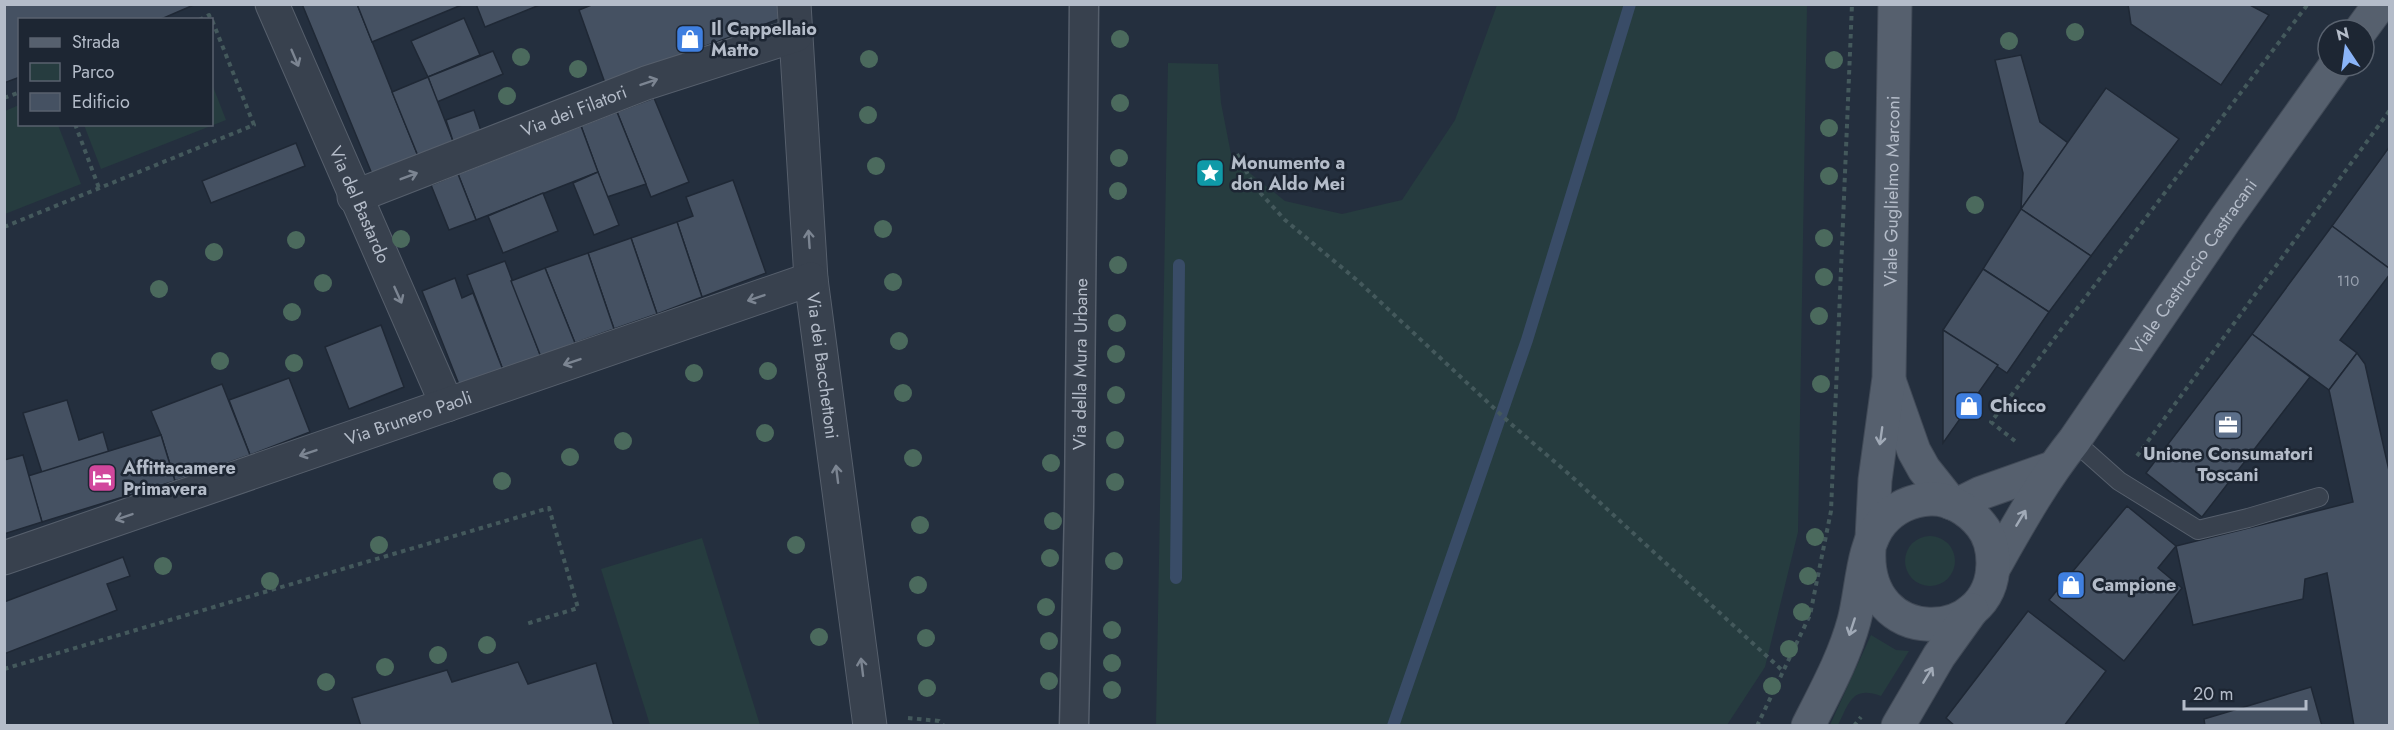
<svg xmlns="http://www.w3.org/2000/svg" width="2394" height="730" font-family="Jost,sans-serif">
<rect width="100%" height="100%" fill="#242f3e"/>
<g fill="#263c3f">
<polygon points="1497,5 1807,5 1798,532 1765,667 1727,725 1156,725 1168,63 1218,64 1221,103 1232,159 1285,201 1342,214 1402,200 1455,120"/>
<polygon points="212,84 226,120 101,169 84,125 212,124"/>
<polygon points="19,105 20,124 58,125 81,184 5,214 5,111"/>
<circle cx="1930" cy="561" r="25"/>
<polygon points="702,538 760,725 650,725 601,569"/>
<path d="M1871,635L1896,650L1909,651L1881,696C1852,685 1849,703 1838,725H1830Z"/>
</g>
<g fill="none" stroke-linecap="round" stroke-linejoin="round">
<g stroke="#394c67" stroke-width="12">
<polyline points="1176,578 1179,265"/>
<polyline points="1393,726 1527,340 1630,4"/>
</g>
</g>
<g fill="#455162" stroke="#1f2835" stroke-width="1.5">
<polygon points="4,4 196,4 159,20 20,20 20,77 4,83"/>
<polygon points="302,4 357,4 418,156 372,174"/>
<polygon points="357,4 464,4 372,42"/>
<polygon points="476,4 542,4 485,27"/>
<polygon points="594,4 782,4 787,16 605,83 579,10"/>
<polygon points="2128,4 2248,4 2269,15 2221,85 2131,24"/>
<polygon points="464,18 480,55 428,77 411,41"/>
<polygon points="493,51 503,74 437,102 428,77"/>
<polygon points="2021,55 2040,122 2068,143 2021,209 2023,173 1995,60"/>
<polygon points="428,77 453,141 418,156 392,92"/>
<polygon points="2106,88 2179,139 2091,256 2021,209"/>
<polygon points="654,98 689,182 651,197 617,112"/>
<polygon points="474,110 481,131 453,141 446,120"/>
<polygon points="617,112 646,184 607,197 581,126"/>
<polygon points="581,126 598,172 476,220 458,174"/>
<polygon points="296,143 305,166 211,203 202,181"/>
<polygon points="2390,146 2390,269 2332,226"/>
<polygon points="598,172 619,225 594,235 573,183"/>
<polygon points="458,174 476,220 449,230 431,185"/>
<polygon points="733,180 766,273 702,297 677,222 693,216 686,197"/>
<polygon points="543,193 558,231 503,253 488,216"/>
<polygon points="2021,209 2091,256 2049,312 1983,269"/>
<polygon points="677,222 702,297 657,314 631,238"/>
<polygon points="2332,226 2390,269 2390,274 2340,340 2357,353 2329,390 2252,334"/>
<polygon points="631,238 657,314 614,329 588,253"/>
<polygon points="588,253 614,329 575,343 545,268"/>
<polygon points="505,261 541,357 503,370 467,275"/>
<polygon points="545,268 575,343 541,357 511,281"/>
<polygon points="1983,269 2049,312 2007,373 1943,330"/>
<polygon points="455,278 462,298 473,293 503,370 460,387 422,291"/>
<polygon points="381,325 404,387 349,409 325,347"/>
<polygon points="1943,330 1998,365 1943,443"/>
<polygon points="2252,334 2310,377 2202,517 2146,473"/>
<polygon points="2357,353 2365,364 2390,475 2390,726 2354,726 2327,573 2305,579 2303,599 2193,625 2176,546 2353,502 2329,390"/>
<polygon points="289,378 310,432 250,455 229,400"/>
<polygon points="222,384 250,455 175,481 161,435 151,411"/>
<polygon points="67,400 79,440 103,432 109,453 42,473 23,413"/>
<polygon points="161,435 175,481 42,522 28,476"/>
<polygon points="23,455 42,522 4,534 4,460"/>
<polygon points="2127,506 2176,546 2158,568 2182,588 2124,661 2049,600"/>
<polygon points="123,557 130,576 107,584 117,610 4,654 4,602"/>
<polygon points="2028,611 2106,671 2064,726 1955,726 1946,718"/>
<polygon points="518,662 528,684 596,663 614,726 361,726 352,698 447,670 452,682"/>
<polygon points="2311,687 2322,726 2205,726 2204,719"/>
</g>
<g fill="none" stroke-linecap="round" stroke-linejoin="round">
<g stroke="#565f6c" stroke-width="20">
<polyline id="service" points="2074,441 2119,481 2198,530 2248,518 2319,497"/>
</g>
<g stroke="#565f6c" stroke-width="31">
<g id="pedestrian">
<path id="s1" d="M1074,726L1079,507L1084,4"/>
</g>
</g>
<g stroke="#565f6c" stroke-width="35">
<g id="minor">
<path id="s2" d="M272,4L447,405"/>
<path id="s3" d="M794,4L811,279L870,726"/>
<path id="s4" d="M354,197L646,83L796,35"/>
<path id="s5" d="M4,558L811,279"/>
</g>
</g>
<g stroke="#414a57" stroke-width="35">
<g id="primary">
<polyline points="2361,30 2380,4"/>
<polyline points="1890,383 1914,451 1924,469 1951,503"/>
<polyline points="1957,505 1981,493 2052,468"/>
<path id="s6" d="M1872,538L1875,480L1889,378L1895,4"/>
<path id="s7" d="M1993,569C2018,525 2042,481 2074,441L2225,220L2335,66"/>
<path d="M1808,726C1825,692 1844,658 1854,621C1862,592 1862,545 1882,522C1894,508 1912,500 1930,499C1950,498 1969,510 1981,525C1990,536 1993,549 1993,563C1993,645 1863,649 1869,549"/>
<polyline points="1898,726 1939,656 1972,610"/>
</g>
</g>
<g stroke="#44595c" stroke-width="4" stroke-dasharray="4.5 4.5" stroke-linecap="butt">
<polyline points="199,20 209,15 211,20"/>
<polyline points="4,98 20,92"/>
<polyline points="75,124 99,188"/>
<polyline points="1237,154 1254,186 1285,220 1358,281 1511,424 1570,475 1784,672"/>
<polyline points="4,227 254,125 212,20"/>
<polyline points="2015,441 1991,422 2308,4"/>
<polyline points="2137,456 2390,110"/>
<polyline points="4,669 549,508 578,608 526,624"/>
<polyline points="908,718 939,721 944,726"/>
<polyline points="1757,726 1810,615 1831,511 1852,4"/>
<polyline points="1854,726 1861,717"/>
</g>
<use href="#service" stroke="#38414e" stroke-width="18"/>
<use href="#pedestrian" stroke="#38414e" stroke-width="28"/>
<use href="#minor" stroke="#38414e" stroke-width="33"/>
<use href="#primary" stroke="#56606e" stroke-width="33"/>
</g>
<g fill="#4b6a5d">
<circle cx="2075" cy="32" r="9"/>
<circle cx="1120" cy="39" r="9"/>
<circle cx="2009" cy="41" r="9"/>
<circle cx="521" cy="57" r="9"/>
<circle cx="869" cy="59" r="9"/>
<circle cx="1834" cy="60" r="9"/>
<circle cx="578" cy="69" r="9"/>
<circle cx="507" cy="96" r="9"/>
<circle cx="1120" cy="103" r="9"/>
<circle cx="868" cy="115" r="9"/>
<circle cx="1829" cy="128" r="9"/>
<circle cx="1119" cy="158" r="9"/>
<circle cx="876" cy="166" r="9"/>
<circle cx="1829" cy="176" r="9"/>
<circle cx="1118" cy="191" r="9"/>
<circle cx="1975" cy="205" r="9"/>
<circle cx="883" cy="229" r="9"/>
<circle cx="1824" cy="238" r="9"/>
<circle cx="401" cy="239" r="9"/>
<circle cx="296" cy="240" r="9"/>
<circle cx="214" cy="252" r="9"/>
<circle cx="1118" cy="265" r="9"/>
<circle cx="1824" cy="277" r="9"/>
<circle cx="893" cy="282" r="9"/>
<circle cx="323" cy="283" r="9"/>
<circle cx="159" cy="289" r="9"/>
<circle cx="292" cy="312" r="9"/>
<circle cx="1819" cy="316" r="9"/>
<circle cx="1117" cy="323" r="9"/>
<circle cx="899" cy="341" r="9"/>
<circle cx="1116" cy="354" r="9"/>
<circle cx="220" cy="361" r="9"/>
<circle cx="294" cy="363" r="9"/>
<circle cx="768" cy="371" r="9"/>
<circle cx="694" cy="373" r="9"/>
<circle cx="1821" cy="384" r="9"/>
<circle cx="903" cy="393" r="9"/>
<circle cx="1116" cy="395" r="9"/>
<circle cx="765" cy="433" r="9"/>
<circle cx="1115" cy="440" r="9"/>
<circle cx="623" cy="441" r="9"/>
<circle cx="570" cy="457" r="9"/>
<circle cx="913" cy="458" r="9"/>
<circle cx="1051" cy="463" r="9"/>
<circle cx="502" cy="481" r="9"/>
<circle cx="1115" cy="482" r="9"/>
<circle cx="1053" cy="521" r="9"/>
<circle cx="920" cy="525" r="9"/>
<circle cx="1815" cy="537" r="9"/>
<circle cx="379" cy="545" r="9"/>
<circle cx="796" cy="545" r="9"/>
<circle cx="1050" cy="558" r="9"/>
<circle cx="1114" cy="561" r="9"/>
<circle cx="163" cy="566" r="9"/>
<circle cx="1808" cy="576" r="9"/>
<circle cx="270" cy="581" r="9"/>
<circle cx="918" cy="585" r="9"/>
<circle cx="1046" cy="607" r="9"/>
<circle cx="1802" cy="612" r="9"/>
<circle cx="1112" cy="630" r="9"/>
<circle cx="819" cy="637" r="9"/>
<circle cx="926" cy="638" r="9"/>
<circle cx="1049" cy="641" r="9"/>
<circle cx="487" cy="645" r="9"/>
<circle cx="1789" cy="649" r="9"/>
<circle cx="438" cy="655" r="9"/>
<circle cx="1112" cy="663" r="9"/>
<circle cx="385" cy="667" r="9"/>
<circle cx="1049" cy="681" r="9"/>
<circle cx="326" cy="682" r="9"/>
<circle cx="1772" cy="686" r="9"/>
<circle cx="927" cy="688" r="9"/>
<circle cx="1112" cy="690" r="9"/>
</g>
<defs><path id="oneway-shaft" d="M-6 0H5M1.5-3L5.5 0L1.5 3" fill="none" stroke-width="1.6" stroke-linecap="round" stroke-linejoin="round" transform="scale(1.5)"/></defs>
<g stroke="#7c8592">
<use href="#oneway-shaft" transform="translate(295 58) rotate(67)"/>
<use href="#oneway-shaft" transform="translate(649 82) rotate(-19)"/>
<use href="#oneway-shaft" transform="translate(409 176) rotate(-21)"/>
<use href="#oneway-shaft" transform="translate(809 239) rotate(-94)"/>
<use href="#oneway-shaft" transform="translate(398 295) rotate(66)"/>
<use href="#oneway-shaft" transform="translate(756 298) rotate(161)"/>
<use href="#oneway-shaft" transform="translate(572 362) rotate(161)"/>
<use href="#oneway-shaft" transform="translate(308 453) rotate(161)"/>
<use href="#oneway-shaft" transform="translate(837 474) rotate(-97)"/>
<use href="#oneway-shaft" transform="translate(124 517) rotate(161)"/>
<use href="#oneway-shaft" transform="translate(862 667) rotate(-97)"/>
</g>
<g stroke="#a1aab7">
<use href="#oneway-shaft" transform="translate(1881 436) rotate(98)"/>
<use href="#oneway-shaft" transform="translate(2021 518) rotate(-59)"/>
<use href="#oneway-shaft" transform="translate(1852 627) rotate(108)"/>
<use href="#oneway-shaft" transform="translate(1928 675) rotate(-59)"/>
</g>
<defs>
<g id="shop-square" transform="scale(1.5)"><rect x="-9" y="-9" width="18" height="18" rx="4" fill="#3f7fe0" stroke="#1d2633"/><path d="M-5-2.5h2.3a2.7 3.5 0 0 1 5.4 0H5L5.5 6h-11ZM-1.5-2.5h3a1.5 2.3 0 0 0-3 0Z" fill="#fff"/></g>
<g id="sight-square" transform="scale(1.5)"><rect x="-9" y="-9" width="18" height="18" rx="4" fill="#0f9aa8" stroke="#1d2633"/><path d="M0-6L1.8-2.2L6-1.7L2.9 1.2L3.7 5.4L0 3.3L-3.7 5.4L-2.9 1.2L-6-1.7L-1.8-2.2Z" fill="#fff"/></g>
<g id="office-square" transform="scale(1.5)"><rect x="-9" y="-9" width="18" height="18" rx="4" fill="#5c6f8a" stroke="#1d2633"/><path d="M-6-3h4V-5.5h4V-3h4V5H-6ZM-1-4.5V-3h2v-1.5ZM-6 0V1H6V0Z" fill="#fff"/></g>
<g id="hotel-square" transform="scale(1.5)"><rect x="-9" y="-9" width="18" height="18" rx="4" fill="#d1479c" stroke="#1d2633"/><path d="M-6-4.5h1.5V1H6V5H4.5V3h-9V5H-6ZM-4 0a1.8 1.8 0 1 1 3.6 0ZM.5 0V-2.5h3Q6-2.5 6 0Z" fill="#fff"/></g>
</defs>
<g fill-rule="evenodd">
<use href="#shop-square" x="690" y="39"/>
<use href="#sight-square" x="1210" y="173"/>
<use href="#shop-square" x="1969" y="406"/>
<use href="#office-square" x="2228" y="425"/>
<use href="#hotel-square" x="102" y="478"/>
<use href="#shop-square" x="2071" y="585"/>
</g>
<g text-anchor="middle" stroke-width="5" stroke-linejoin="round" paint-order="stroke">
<g font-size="15" fill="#98a1af">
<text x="2348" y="286">110</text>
</g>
<g font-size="18" font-weight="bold" fill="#b4bcc9" stroke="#1d2633" text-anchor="start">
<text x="711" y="35">Il Cappellaio<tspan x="711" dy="21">Matto</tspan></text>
<text x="1231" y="169">Monumento a<tspan x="1231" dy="21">don Aldo Mei</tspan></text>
<text x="1990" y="412">Chicco</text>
<text x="2228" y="460" text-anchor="middle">Unione Consumatori<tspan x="2228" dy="21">Toscani</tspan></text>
<text x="123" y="474">Affittacamere<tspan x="123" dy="21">Primavera</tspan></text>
<text x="2092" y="591">Campione</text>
</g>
<g font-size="18" fill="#b4bcc9" stroke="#1d2633">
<text dy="6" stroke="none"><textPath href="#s4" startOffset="236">Via dei Filatori</textPath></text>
<text dy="6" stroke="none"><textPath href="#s6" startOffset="348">Viale Guglielmo Marconi</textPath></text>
<text dy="6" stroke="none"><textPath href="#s2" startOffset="219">Via del Bastardo</textPath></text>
<text dy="6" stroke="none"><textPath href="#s7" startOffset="363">Viale Castruccio Castracani</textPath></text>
<text dy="6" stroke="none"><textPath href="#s1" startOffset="362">Via della Mura Urbane</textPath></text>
<text dy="6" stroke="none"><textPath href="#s3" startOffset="363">Via dei Bacchettoni</textPath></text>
<text dy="6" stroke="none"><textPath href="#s5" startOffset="428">Via Brunero Paoli</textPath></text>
</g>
</g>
<rect width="2394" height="730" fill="none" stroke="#b4bcc9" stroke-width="12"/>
<rect x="18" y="18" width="195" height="108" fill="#1d2633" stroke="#59626f" stroke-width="1.5"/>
<rect x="30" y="38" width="30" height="9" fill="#56606e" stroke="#59626f" stroke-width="1.5"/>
<text x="72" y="48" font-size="18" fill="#b4bcc9">Strada</text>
<rect x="30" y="63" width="30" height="18" fill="#263c3f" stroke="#59626f" stroke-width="1.5"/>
<text x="72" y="78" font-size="18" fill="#b4bcc9">Parco</text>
<rect x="30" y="93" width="30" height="18" fill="#455162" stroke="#59626f" stroke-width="1.5"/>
<text x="72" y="108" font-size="18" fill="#b4bcc9">Edificio</text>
<g transform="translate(2346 48) rotate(347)"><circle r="28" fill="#1d2633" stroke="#59626f" stroke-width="1.5"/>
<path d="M0-4.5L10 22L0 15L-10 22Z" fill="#8ab4f8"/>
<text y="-9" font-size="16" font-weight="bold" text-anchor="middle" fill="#b4bcc9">N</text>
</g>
<path d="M2184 700v9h122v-9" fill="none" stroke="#b4bcc9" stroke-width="3"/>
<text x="2193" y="700" font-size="18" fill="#b4bcc9" stroke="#1d2633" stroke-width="4.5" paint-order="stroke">20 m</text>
</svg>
